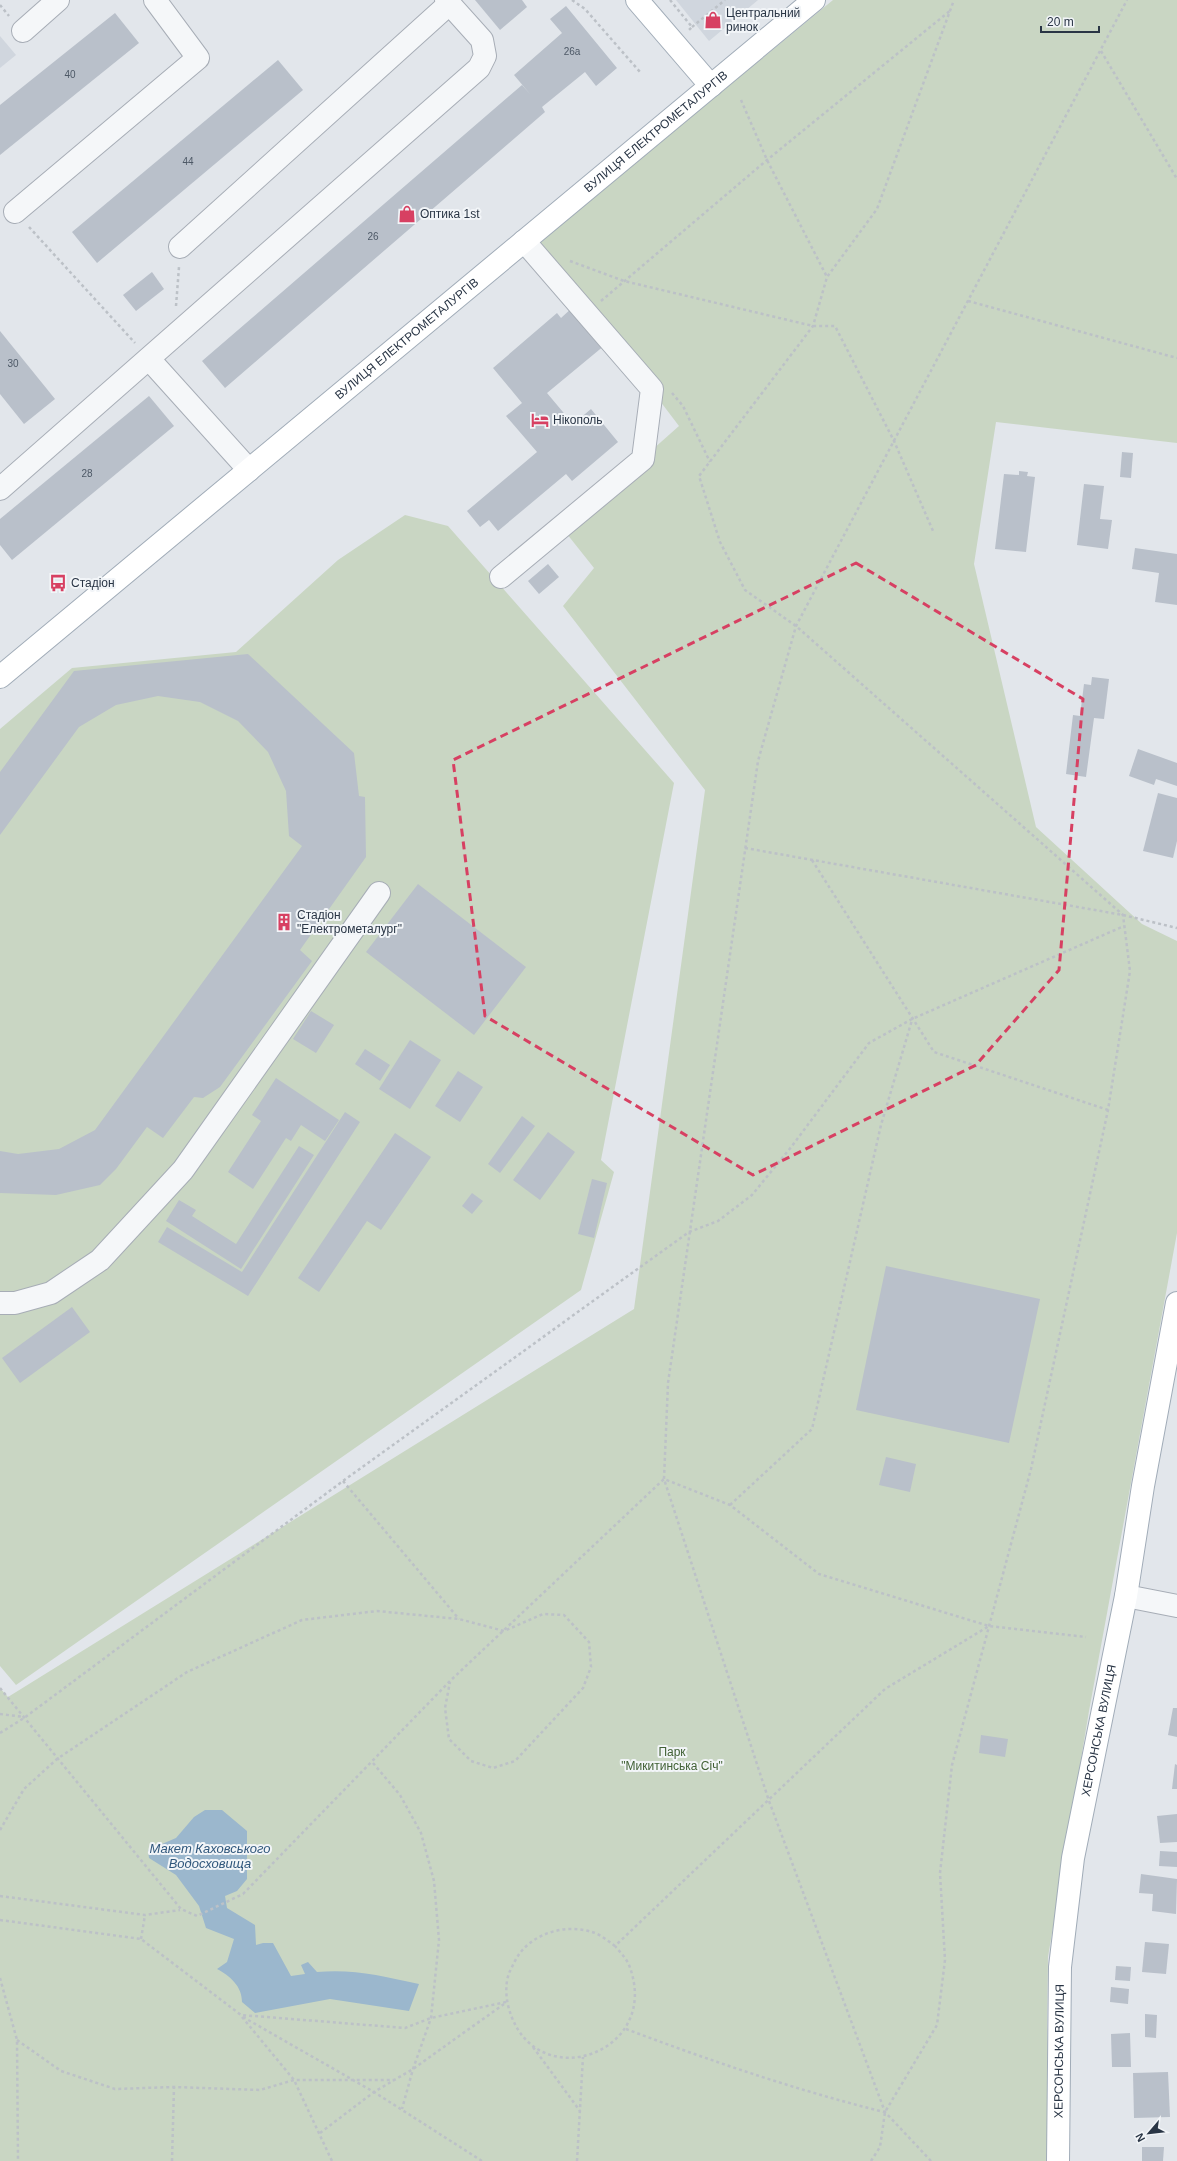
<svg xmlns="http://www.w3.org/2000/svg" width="1177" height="2161" font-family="Arial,sans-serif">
<rect width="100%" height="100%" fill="#e2e6eb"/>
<g fill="#d0d6de">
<polygon points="676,0 758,0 709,41"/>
<polygon points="0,36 16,55 0,68"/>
</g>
<g fill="#c9d6c3">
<polygon points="833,0 1177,0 1177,443 996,422 974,564 1036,827 1142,924 1177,941 1177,1233 1089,1711 1048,1957 1047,2025 1050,2161 0,2161 0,1688 8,1697 634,1309 705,790 563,606 594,568 563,529 679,426 539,242"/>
<polygon points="405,515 448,526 674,783 601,1160 614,1172 581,1290 16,1685 0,1666 0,729 72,668 236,652 338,560"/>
</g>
<path fill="#9bb7cd" d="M205,1810H222L247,1831V1879L237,1891L225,1896L227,1908L255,1925L256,1945L263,1943H273L291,1976L305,1974L301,1965L308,1962L317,1972C355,1969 381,1976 419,1984L409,2011L330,1999L255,2013L242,2002C242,1986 230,1976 217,1969L227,1962L234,1939L206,1928L199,1906L176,1875L149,1858L148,1850L176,1838L194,1817Z"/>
<g fill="#b9c0ca">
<polygon points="475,0 522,0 527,7 500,30"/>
<polygon points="566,6 617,68 596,86 585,72 542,107 545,112 225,388 202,361 522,85 530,94 514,75 562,33 550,19"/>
<polygon points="115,13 139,43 0,155 0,105"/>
<polygon points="278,60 303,90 97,263 72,232"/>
<polygon points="152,272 164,289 136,311 123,295"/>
<polygon points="573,307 605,345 547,393 573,424 591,409 618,442 572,481 566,474 498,531 489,520 480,527 467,511 537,452 506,416 522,403 493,368 557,313 561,318"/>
<polygon points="0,331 55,399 24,424 0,394"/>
<polygon points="149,396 174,426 12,560 0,545 0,519"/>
<polygon points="1122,452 1133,453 1131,478 1120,477"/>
<polygon points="1019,471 1028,472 1027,476 1035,477 1026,552 995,549 1004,474 1019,475"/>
<polygon points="1084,484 1104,486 1100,519 1112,520 1108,549 1077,545"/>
<polygon points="1135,548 1177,554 1177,605 1155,602 1159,573 1132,569"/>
<polygon points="548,564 559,577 539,594 528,581"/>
<polygon points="248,654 354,753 359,796 365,797 366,857 300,950 312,961 220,1087 203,1098 194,1097 163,1138 147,1127 116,1169 100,1185 56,1195 0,1193 0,1151 18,1154 59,1149 95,1130 302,846 289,836 286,791 268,752 238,721 200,702 158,696 116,705 79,727 0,835 0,772 74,671"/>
<polygon points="1092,677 1109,679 1104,719 1094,718 1086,777 1066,774 1073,715 1080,716 1084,684 1091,685"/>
<polygon points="1138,749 1177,763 1177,786 1156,779 1154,785 1129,776"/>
<polygon points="1158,793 1177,798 1177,841 1173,858 1143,851"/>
<polygon points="418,884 526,967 474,1035 366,952"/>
<polygon points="311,1011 334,1025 316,1053 293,1039"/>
<polygon points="410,1040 441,1060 410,1109 379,1089"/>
<polygon points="365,1049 390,1065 380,1081 355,1064"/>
<polygon points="458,1071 483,1087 460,1122 435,1106"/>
<polygon points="276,1078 339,1120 325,1141 301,1125 291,1141 286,1138 253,1189 228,1172 261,1121 252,1115"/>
<polygon points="345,1112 360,1122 248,1296 158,1242 167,1227 242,1272"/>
<polygon points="522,1116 535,1126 500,1173 488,1164"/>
<polygon points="548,1132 575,1152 540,1200 513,1180"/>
<polygon points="395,1133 431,1157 381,1230 367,1221 319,1292 298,1278"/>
<polygon points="299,1146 314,1155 241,1269 166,1221 179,1200 196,1210 192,1216 236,1244"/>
<polygon points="592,1179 607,1183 594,1238 578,1234"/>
<polygon points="472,1193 483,1201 472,1214 462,1206"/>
<polygon points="886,1266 1040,1299 1009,1443 856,1410"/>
<polygon points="72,1307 90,1332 20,1383 2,1358"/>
<polygon points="886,1457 916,1464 910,1492 879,1485"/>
<polygon points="1173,1708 1177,1708 1177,1737 1168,1735"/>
<polygon points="981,1735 1008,1739 1005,1757 979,1753"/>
<polygon points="1175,1764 1177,1765 1177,1789 1172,1789"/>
<polygon points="1177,1814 1177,1842 1160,1843 1157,1816"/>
<polygon points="1160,1851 1177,1852 1177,1867 1159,1866"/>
<polygon points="1141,1874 1177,1879 1176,1914 1152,1911 1153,1894 1139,1893"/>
<polygon points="1145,1942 1169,1944 1166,1974 1142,1972"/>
<polygon points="1116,1966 1131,1967 1130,1981 1115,1980"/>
<polygon points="1111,1987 1129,1989 1128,2004 1110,2002"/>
<polygon points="1145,2014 1157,2015 1156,2038 1145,2037"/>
<polygon points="1130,2033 1131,2067 1112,2067 1111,2034"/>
<polygon points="1168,2072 1170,2117 1134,2118 1133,2073"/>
<polygon points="1142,2147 1164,2147 1163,2161 1142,2161"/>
</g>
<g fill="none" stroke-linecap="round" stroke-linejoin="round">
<g stroke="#a7adb6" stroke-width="24">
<g id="minor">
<polyline points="23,31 58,0"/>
<polyline points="15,212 198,58 155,0"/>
<polyline points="180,247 449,4"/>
<polyline points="149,359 249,470"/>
<polyline points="0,489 479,68 485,56 482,40 446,0"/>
<polyline points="501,577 643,459 652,389 524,241"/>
<polyline points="0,1303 15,1303 51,1293 100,1260 183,1170 379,893"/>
<polyline points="1126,1596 1177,1606"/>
</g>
</g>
<g stroke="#a1acb8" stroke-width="24">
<g id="major">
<polyline points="637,0 711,86"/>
<path id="s1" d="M0,677L814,0"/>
<path id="s2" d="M1058,2161L1060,1967L1073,1858L1126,1596L1143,1486L1177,1303"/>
</g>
</g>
<g stroke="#bcc1c7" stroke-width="2.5" stroke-dasharray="3 3" stroke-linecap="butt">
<polyline points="572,0 585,9 640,72"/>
<polyline points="670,0 692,27 689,30"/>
<polyline points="0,5 9,16"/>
<polyline points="692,27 725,0"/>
<polyline points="1101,51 1177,179"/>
<polyline points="741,100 767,160 827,277"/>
<polyline points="29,227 135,343"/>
<polyline points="570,261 624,281 813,326 835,326 894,441 933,531"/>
<polyline points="601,301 767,160 951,10"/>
<polyline points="968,301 1177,358"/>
<polyline points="176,306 179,267"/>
<polyline points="672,393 683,406 710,462"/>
<polyline points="745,848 1123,915 1177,928"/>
<polyline points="812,860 934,1052 1108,1110"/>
<polyline points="343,1481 459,1619"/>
<polyline points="730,1505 812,1429 881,1125 912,1020"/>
<polyline points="0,1688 181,1909 197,1916 243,1894 450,1681 664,1479 730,1505 819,1574 989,1626"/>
<polyline points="0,1714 24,1717"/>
<polyline points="0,1733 24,1718 343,1481 689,1232 718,1221 752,1195 792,1146 869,1043 912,1019 1124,926"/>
<polyline points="373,1763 400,1795 421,1833 434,1881 439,1940 431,2018 413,2069 402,2109"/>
<polyline points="0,1830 24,1789 57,1759 187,1672 302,1620 377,1611 459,1619 504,1631 543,1614 564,1615 589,1642 591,1667 583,1688 515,1761 493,1768 471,1761 449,1739 445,1708 450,1682"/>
<polyline points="0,1896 145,1915 180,1910"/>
<polyline points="0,1920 141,1939 241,2015 405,2028 431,2018 506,2002"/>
<polyline points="141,1939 145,1915"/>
<path d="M615,1946C608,1941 600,1934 592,1932C567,1924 536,1932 520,1953C516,1958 513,1965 510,1971C504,1984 506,2002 511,2015C540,2096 663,2052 629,1965C626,1958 620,1952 615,1946L885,1689L989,1626L1086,1637"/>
<polyline points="0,1978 17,2040 18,2161"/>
<polyline points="242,2017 294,2080 332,2161"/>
<polyline points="243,2017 374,2092 482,2161"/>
<path d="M626,2029C711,2061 796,2090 884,2112"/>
<polyline points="17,2040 61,2071 115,2089 174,2087 260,2090 294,2080 394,2080"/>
<polyline points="533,2047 580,2111"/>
<polyline points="320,2133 374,2092 413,2069 504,2004"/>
<polyline points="172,2161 174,2087"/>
<polyline points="577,2161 583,2057"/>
<polyline points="871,2161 880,2147 885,2112 937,2025 945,1960 940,1873 952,1765 1031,1469 1108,1110 1130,971 1123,915 796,626 745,590 720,542 699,476 813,326 827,277 877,209 954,0"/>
<polyline points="931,2161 885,2112 769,1801 664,1479 668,1383 758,761 796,626 1127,0"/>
</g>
<use href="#minor" stroke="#f5f7f9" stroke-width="22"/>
<use href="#major" stroke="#fff" stroke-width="22"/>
</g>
<path fill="none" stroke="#d74062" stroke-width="3" stroke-dasharray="8 5" stroke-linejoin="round" d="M856,563L1083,699L1059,970L976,1065L753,1175L485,1016L453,760Z"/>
<defs>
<g id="shop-bare" transform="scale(1.38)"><path d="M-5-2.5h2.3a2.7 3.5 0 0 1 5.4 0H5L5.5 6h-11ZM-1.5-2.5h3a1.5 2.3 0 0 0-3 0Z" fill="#d74062" stroke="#f2f5f8" stroke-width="2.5" paint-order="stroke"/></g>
<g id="hotel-bare" transform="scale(1.38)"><path d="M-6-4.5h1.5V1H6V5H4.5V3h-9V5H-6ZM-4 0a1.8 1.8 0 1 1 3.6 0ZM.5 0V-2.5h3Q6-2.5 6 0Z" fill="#d74062" stroke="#f2f5f8" stroke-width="2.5" paint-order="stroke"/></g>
<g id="bus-bare" transform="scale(1.38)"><path d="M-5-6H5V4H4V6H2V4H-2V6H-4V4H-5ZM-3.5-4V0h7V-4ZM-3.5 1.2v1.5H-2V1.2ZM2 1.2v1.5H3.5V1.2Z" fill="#d74062" stroke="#f2f5f8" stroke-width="2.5" paint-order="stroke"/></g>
<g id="building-bare" transform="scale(1.38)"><path d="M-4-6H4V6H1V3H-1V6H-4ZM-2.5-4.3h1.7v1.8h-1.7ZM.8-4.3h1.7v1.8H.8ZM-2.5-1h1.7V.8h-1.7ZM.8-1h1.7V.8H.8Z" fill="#d74062" stroke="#f2f5f8" stroke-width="2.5" paint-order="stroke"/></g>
</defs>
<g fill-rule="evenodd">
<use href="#shop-bare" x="713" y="20"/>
<use href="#shop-bare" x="407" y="214"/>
<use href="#hotel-bare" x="540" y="420"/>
<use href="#bus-bare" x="58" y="583"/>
<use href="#building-bare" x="284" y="922"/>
</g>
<g text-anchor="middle" stroke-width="4" stroke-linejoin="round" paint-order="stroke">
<g font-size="10" fill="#4d5866">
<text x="572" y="55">26а</text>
<text x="70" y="78">40</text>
<text x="188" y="165">44</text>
<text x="373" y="240">26</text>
<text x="13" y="367">30</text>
<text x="87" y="477">28</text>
</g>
<g font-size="12" fill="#293545" stroke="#f2f5f8" text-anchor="start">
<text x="726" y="17">Центральний<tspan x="726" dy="14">ринок</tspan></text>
<text x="420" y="218">Оптика 1st</text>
<text x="553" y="424">Нікополь</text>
<text x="71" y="587">Стадіон</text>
<text x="297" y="919">Стадіон<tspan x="297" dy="14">"Електрометалург"</tspan></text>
</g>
<g font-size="12" fill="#293545" stroke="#f2f5f8">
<text dy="4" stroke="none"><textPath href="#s1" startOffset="853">ВУЛИЦЯ ЕЛЕКТРОМЕТАЛУРГІВ</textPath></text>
<text dy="4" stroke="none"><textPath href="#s1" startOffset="529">ВУЛИЦЯ ЕЛЕКТРОМЕТАЛУРГІВ</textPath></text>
<text dy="4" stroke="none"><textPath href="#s2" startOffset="434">ХЕРСОНСЬКА ВУЛИЦЯ</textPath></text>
<text dy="4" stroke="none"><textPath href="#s2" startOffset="110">ХЕРСОНСЬКА ВУЛИЦЯ</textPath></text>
</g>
<g font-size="12" fill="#416135" stroke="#f2f5f8">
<text x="672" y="1756">Парк<tspan x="672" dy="14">"Микитинська Січ"</tspan></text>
</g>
<g font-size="13" font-style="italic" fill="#30577c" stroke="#f2f5f8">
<text x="210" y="1853">Макет Каховського<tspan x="210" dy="15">Водосховища</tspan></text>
</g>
</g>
<g transform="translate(1149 2133) rotate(242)" stroke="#f2f5f8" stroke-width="3" paint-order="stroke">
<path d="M0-3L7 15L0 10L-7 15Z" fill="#293545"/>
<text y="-6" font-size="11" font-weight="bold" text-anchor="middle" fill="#293545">N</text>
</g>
<path d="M1041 26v6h58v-6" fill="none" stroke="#293545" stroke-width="2"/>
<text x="1047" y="26" font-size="12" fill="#293545" stroke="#f2f5f8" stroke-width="3" paint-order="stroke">20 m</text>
</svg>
